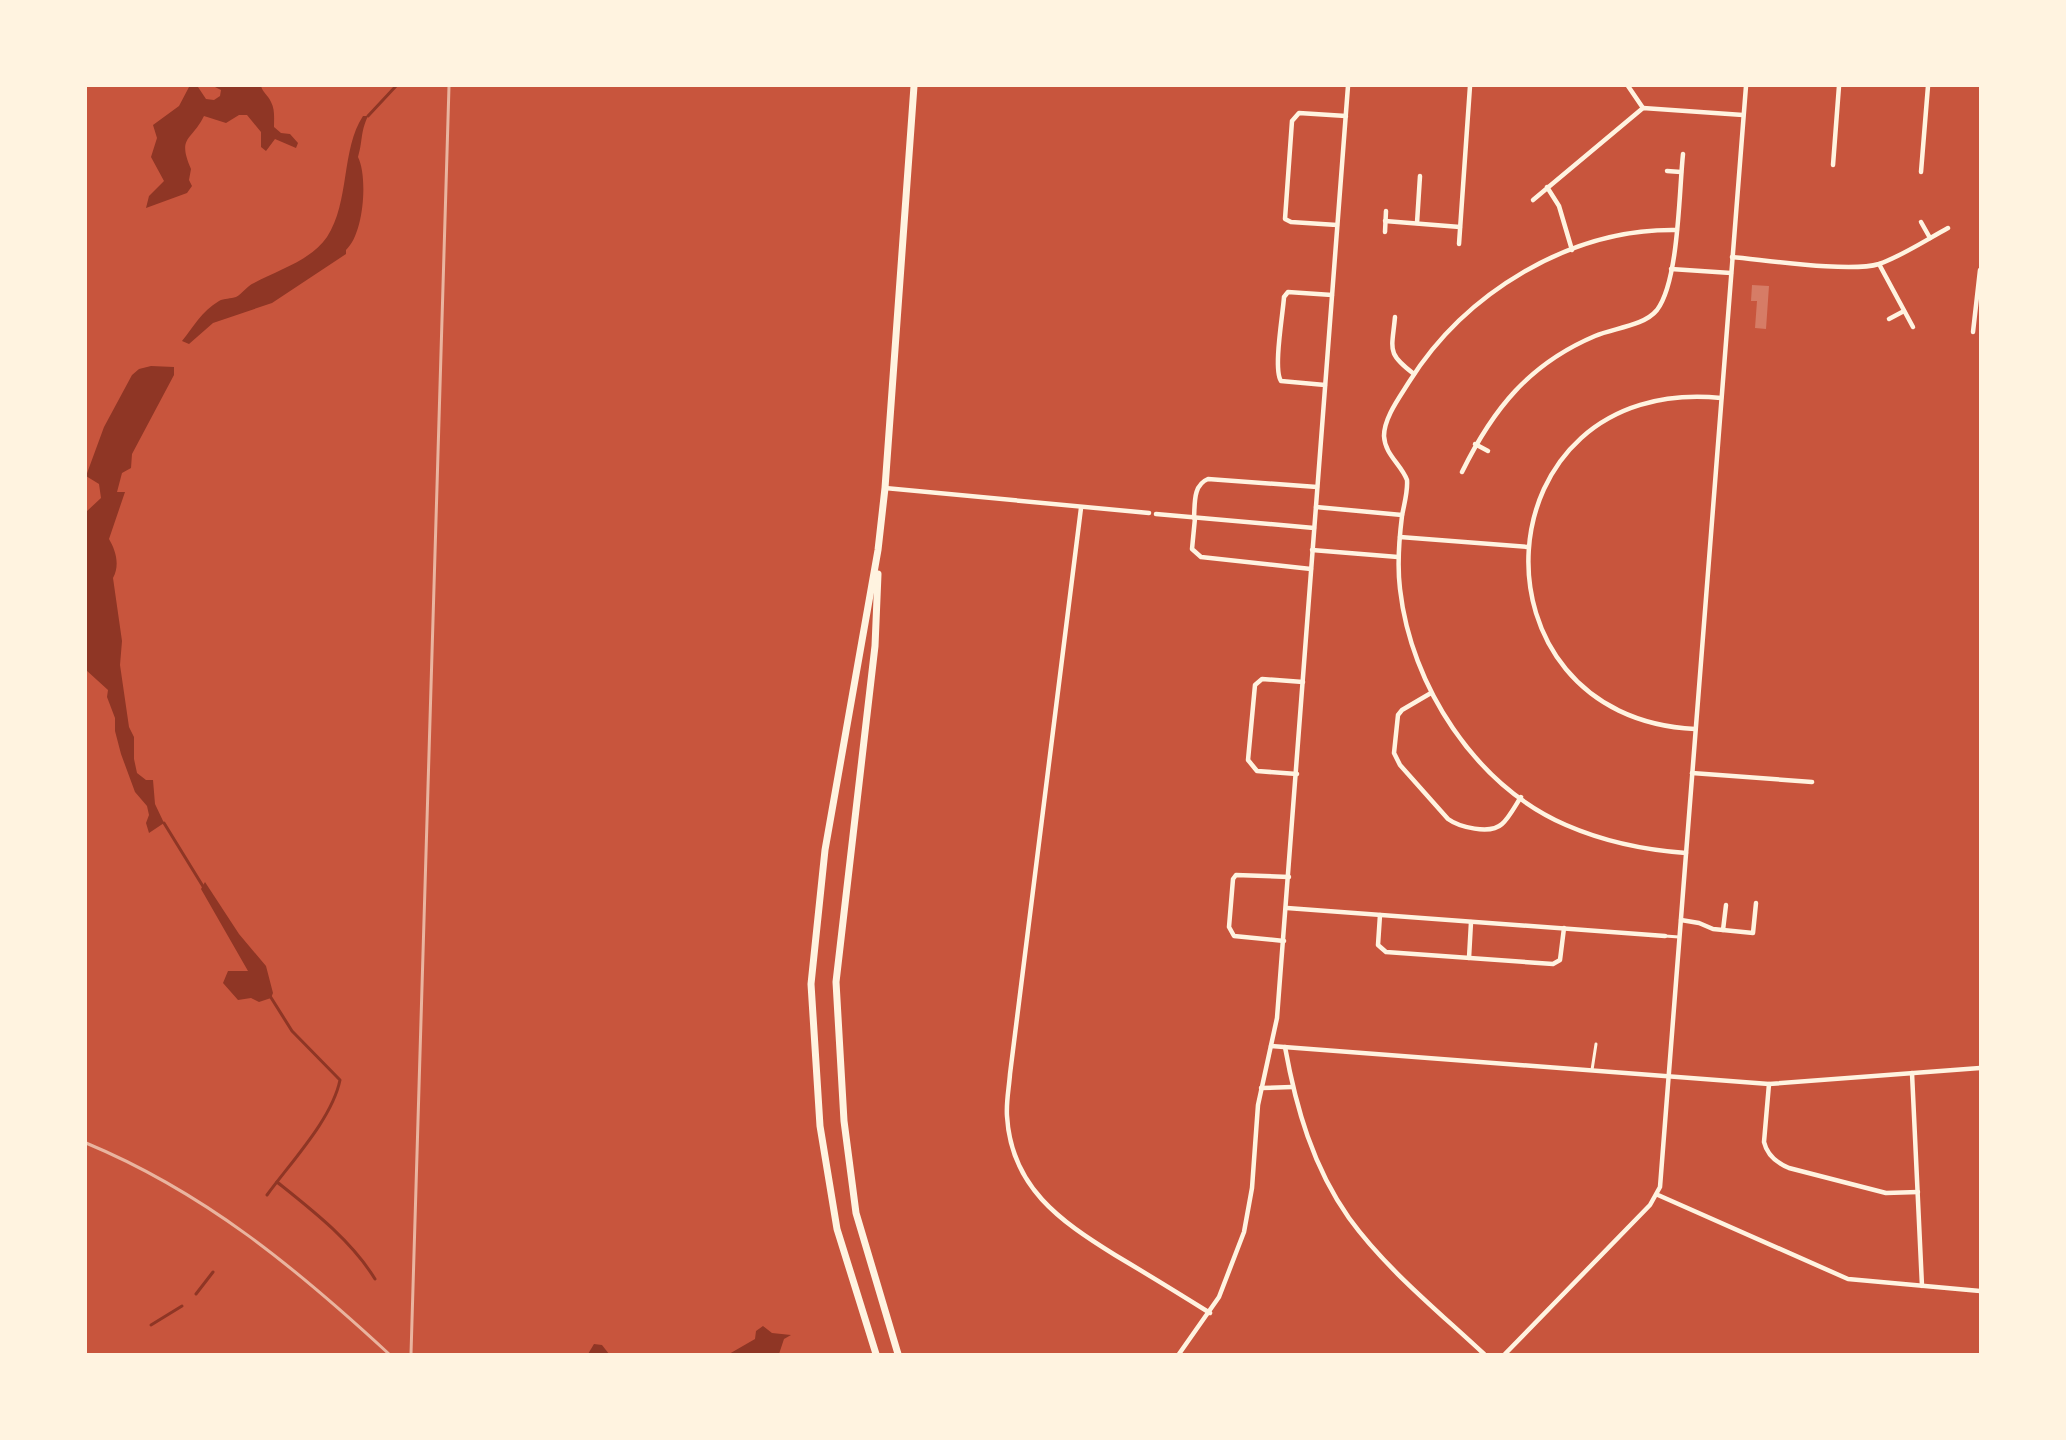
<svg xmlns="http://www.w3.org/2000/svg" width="2066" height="1440" font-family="Commissioner,sans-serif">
<rect width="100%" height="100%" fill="#c8553d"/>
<g fill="#8f3625">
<path d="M213,86H261C263,93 268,95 271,102C275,109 274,119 274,127L281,133L290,134L298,143L296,148L275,139L266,151L261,147V132L247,115H239L226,123L204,116C191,142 177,136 191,169L189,180L192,186L187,193L146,208L149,196L164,181L151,157L157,138L153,125L179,106L189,87H198L206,99L214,100L220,96L221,90Z"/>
<path d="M363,116H368C360,133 363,141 358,157C368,177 364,234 346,250V254L272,303L213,323L189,344L182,341C194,326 201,312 219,301C224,298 231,299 236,297C242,294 247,286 254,283C278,270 310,261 327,237C350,202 341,149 363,116Z"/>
<path d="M151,366L174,367V375L132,454L131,468L122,473L117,492H125L109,539C116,551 120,565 113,578L122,641L120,665L129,727L134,737V759L137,773L146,780H153L155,804L164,823L149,833L146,823L149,815L147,806L135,792L121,754L115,731V718L107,697L108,690L86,670V512L101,498L99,484L86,476L104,427L132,375L139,369Z"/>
<polygon points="205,882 239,934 266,966 273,993 271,998 259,1002 251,998 238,1000 223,983 228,971 248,971 201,889"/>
<polygon points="763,1326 772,1333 791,1335 784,1339 779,1354 729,1354 755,1339 756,1331"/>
<polygon points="594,1344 602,1345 609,1354 588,1354"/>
</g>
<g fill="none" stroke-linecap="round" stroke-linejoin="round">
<g stroke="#8f3625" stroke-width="3">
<polyline points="368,116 396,86"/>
<polyline points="164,823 204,888"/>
<path d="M277,1182C312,1210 351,1240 375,1279"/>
<path d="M267,1195C291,1162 332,1119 340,1080L292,1031L270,996"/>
<polyline points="196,1294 213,1272"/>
<polyline points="151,1325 182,1306"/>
</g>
</g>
<polygon fill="#d67c66" points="1752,285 1769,286 1766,329 1755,328 1757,301 1751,301"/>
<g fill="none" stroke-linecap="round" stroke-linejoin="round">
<g stroke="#fff3e0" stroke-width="3">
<polyline points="1665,936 1679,937"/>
<polyline points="1592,1070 1596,1044"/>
</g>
<g stroke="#fff3e0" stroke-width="4.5">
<polyline points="1628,86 1643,108"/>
<polyline points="1833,165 1839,86"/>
<polyline points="1667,171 1681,172"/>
<polyline points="1921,172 1928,86"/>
<polyline points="1547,187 1559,206 1572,250"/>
<polyline points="1533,200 1643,108 1743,115"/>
<polyline points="1385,221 1460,227"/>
<polyline points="1921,222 1930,238"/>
<polyline points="1417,223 1420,176"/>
<polyline points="1337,225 1291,222 1285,219 1292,121 1299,113 1346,116"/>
<path d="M1677,230C1570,228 1465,293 1409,382C1399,398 1384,418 1384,436C1385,455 1401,464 1407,480C1408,492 1404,504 1402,516C1399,540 1397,565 1400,589C1411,686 1475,785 1566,825C1605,842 1644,850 1686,853"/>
<polyline points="1385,232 1386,211"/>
<polyline points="1459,244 1470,86"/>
<path d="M1732,257C1766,260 1850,273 1879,264C1902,256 1926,240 1948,228"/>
<polyline points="1879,264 1913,327"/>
<polyline points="1671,269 1731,273"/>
<path d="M1395,317C1392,350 1386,353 1414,374"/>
<polyline points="1889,319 1904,311"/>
<polyline points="1973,332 1980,270"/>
<path d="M1325,385L1281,381C1273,369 1283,314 1284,297L1288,292L1332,295"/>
<polyline points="1475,444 1488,451"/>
<path d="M1462,472C1493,409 1529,364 1595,336C1614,328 1644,326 1657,310C1679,281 1679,191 1683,154"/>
<polyline points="885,488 1149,513"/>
<polyline points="1316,507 1402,515"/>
<path d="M1081,508L1010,1074C1009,1088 1006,1102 1007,1116C1011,1187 1060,1221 1115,1255C1147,1274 1178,1293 1210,1313"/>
<polyline points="1156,514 1314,528"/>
<path d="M1194,518C1195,503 1193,485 1208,479L1317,487"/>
<polyline points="1195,518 1192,549 1201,557 1311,569"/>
<polyline points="1400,537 1528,547"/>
<polyline points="1312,550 1398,557"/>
<path d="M1431,693L1402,710L1398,715L1394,753L1400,765L1448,819C1459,827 1490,835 1502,824C1509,818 1515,806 1521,797"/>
<path d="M1695,729C1461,718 1477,374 1721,398"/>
<polyline points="1692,773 1812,782"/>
<polyline points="1297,774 1257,771 1248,760 1255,685 1262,679 1303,682"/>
<polyline points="1287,908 1665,936"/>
<polyline points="1380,915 1378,945 1386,952 1553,964 1560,960 1564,928"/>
<polyline points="1681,920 1699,923 1713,929 1753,933 1756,903"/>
<polyline points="1723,930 1726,905"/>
<polyline points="1284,941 1234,936 1229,927 1233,879 1236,875 1289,877"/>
<polyline points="1469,958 1471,922"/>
<polyline points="1271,1046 1769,1084 1980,1068"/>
<path d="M1285,1047C1296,1108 1313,1167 1349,1218C1386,1269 1438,1311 1484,1354"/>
<polyline points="1912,1073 1922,1286"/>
<path d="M1769,1084L1764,1142C1767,1155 1777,1163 1789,1168L1886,1193L1918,1192"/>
<polyline points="1261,1088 1292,1087"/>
<polyline points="1658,1195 1848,1279 1980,1291"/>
<polyline points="1179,1354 1219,1297 1244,1232 1252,1188 1258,1105 1277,1018 1348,86"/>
<polyline points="1505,1354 1650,1205 1660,1187 1746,86"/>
</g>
<g stroke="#fff3e0" stroke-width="7">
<polyline points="878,574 875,646 836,982 844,1121 856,1213 898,1354"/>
<polyline points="876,1354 837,1229 820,1126 811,984 825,850 878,550 885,488 914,86"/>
</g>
<g stroke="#e9b49f" stroke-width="3">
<path d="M86,1143C204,1192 296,1268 389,1354"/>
<polyline points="411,1354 449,86"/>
</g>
</g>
<rect width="2066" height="1440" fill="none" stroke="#fff3e0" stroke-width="174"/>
</svg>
